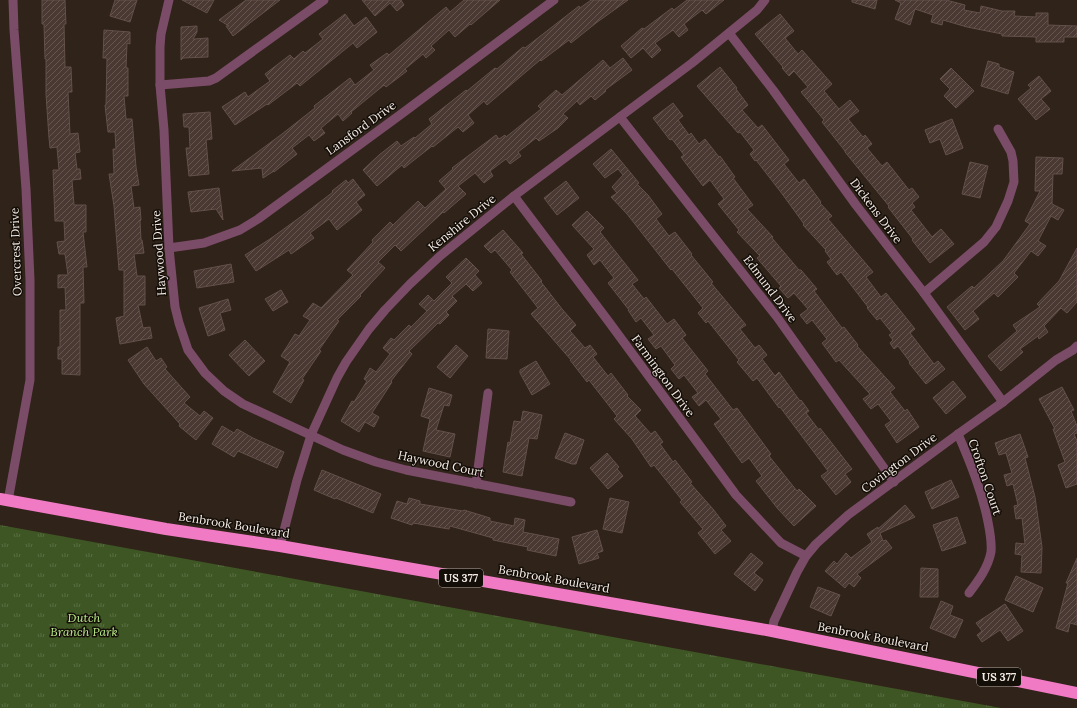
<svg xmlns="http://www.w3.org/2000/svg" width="1077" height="708" font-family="Lora,serif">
<defs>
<pattern id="park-tufts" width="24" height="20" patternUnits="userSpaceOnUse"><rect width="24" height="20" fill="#3e5623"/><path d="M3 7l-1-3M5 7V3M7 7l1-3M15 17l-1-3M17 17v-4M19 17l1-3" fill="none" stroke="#5a6e43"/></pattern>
<pattern id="building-hatch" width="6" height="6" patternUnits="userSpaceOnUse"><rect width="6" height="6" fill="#4a3833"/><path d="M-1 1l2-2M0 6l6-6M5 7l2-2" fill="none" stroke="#655551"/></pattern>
</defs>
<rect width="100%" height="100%" fill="#302319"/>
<polygon fill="url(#park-tufts)" points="0,525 1001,708 0,708"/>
<g fill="url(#building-hatch)" stroke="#63504b">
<polygon points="42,0 65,0 66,24 64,24 65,67 71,67 72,92 68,92 70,134 78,133 80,152 75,153 77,169 80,169 81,179 72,180 74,205 86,205 86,232 83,232 87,267 83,267 84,303 80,303 80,375 62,374 62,359 58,359 58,347 60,347 60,310 66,310 65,287 58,288 58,275 68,275 65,254 59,254 57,242 65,241 64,221 55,221 53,170 59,170 57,147 50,148 49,138 46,94 46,59 45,59 44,24 42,24"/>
<polygon points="115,0 137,0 130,22 110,16"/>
<polygon points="182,0 214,0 207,13"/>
<polygon points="246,0 280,0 233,36 226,26 229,26 219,20"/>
<polygon points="362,0 401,0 404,5 397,11 390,3 375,16"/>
<polygon points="464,0 500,0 471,25 470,24 455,37 449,30 431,46 435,50 426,58 423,54 405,69 407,71 386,87 384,85 351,112 352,113 343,121 338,114 321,128 325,133 314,141 309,135 292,148 297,154 274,172 274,171 263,178 262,168 232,171 282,134 315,108 314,106 350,78 355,85 374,70 370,65 387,53 389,55 446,7 450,12"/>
<polygon points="591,0 628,0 596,23 571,43 569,40 541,61 540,60 487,105 484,101 468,115 474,123 463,132 458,127 433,147 432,146 404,168 402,165 377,186 363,170 379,155 397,141 401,146 414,137 415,138 432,124 429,119 466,90 467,91 495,68 497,69 523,47 525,48 579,6 580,8"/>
<polygon points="687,0 724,0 706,14 702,10 684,24 688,30 679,37 673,30 655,43 661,50 652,58 643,48 631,58 621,46 642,28 644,29 672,8 674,10"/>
<polygon points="852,0 877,0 875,9 852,2"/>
<polygon points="895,0 946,0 965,5 964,10 980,13 981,6 1002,11 1015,11 1014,16 1036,17 1036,13 1048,13 1048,25 1077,26 1077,37 1064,37 1064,42 1036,42 1036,37 1002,36 1002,34 967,27 943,20 942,25 931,22 933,15 915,9 910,25 895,19 901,3"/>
<polygon points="345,14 354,26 366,17 377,32 357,48 353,43 300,86 297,83 268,105 267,104 235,125 222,107 245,92 248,97 270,81 265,74 290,55 294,59 303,51 305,53 323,39 319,34"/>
<polygon points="780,14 794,31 785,38 798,54 802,50 832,84 824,91 839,109 850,100 859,111 848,119 863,137 865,135 872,144 867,148 882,166 887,162 909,190 912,188 919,197 912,203 915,207 911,210 932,237 941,229 954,244 930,263 912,240 913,239 888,207 889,206 845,152 845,151 822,122 824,120 801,92 808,87 794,71 789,76 782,68 783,67 755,34"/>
<polygon points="197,26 197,32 193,39 194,39 208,38 208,57 183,58 181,60 181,27"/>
<polygon points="104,30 130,32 130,44 127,43 126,68 128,68 128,96 124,96 126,119 132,119 136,167 139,185 131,186 134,208 140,207 141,220 140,221 141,240 142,240 144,253 134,254 137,276 145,276 145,305 138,305 143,328 150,327 152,338 120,344 116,318 124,316 124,270 119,270 114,206 109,174 114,174 113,149 116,149 115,132 108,132 105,105 106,105 107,58 103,58"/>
<polygon points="623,58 632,70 605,90 606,91 595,100 591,96 580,105 577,101 563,114 568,118 558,128 539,141 536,138 518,152 521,156 510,164 506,159 490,171 493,176 484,183 475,173 458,186 466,194 444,213 443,212 401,251 395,245 378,262 385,268 360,295 361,296 337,320 339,321 319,350 321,351 302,379 304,380 291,403 273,392 290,362 281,356 295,334 299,336 310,320 303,316 313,303 321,308 353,275 347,270 373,242 372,240 390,222 393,225 418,201 425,208 446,189 439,181 453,169 452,168 496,135 499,139 505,135 506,137 541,109 538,106 556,90 562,95 603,60 610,68"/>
<polygon points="988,61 999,64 999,67 1014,72 1008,94 981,86"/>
<polygon points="720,67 737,88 736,89 748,105 742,110 758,128 762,125 789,160 784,164 799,183 804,179 821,202 820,203 832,216 828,219 873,272 866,277 881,297 886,293 903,314 915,329 910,333 934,364 938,361 945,369 926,384 909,363 910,362 898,346 894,349 890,343 893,340 889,335 892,333 880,318 877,320 867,308 868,307 841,272 837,275 827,262 831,259 825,251 826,250 803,225 804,224 783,195 756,160 755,161 750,154 754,150 740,132 738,133 697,86"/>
<polygon points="951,68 974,91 956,108 944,96 950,89 940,79"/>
<polygon points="1039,76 1051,91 1041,99 1050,109 1036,120 1018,99 1031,88 1028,85"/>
<polygon points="673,103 683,116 678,120 689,135 691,133 699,144 705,139 719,157 720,156 735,177 733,178 753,205 747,209 773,237 772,238 799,270 801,270 817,289 814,291 842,328 844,327 858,345 857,346 895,388 890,392 905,411 907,409 919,427 897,443 885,425 891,421 878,404 871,409 863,399 870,394 839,360 836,362 822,343 827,339 812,320 807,324 800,315 808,309 794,293 788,298 779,288 781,286 757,258 760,256 737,232 739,230 718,204 724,199 710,180 703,186 681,157 684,155 672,139 670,140 653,118"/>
<polygon points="210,112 212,139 206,140 209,174 189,176 186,148 190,148 189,127 184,127 183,114"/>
<polygon points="952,119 963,148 946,155 940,139 930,143 925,130"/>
<polygon points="611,149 639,183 637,184 648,195 662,214 656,219 669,236 675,232 692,254 691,255 713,282 711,283 746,325 740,329 755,348 759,345 767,355 762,359 775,376 779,372 800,401 801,400 809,411 806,413 819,430 820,428 852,469 845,474 851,482 836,495 821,476 828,471 780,407 779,408 757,378 753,381 737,362 739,360 708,321 706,323 698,313 703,308 672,269 671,270 627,214 611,197 617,193 612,187 623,175 618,169 605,178 593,164"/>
<polygon points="1036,157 1063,158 1062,174 1053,174 1052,204 1064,210 1058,220 1051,216 1038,241 1046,246 1038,256 1031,251 1014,273 1018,277 998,297 994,293 973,311 979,319 965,330 947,307 972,286 974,288 1003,261 1030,224 1025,221 1040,191 1035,191"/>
<polygon points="970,162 988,166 980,198 962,194"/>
<polygon points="353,179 365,195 356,202 362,210 337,230 329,219 310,233 314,238 291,254 289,250 256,271 245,255 270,239 299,218 333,192 332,191 346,180 348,183"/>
<polygon points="566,181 579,198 557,215 544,198"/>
<polygon points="219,188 223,220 216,209 191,212 188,192"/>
<polygon points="587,211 604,228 600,232 638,280 632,284 644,299 646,297 667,324 674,319 686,335 682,338 708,371 705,374 733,410 737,408 771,454 769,456 797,491 799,489 816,506 794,526 778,509 756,481 762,476 749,458 742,463 714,424 721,419 706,400 699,406 692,397 698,393 684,375 679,379 671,369 675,365 661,346 656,349 648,339 654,335 641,318 636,322 628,310 629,310 608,283 614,278 600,260 594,265 587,255 594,249 572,225"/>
<polygon points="503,230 523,253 521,254 542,281 541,282 562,309 576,325 570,331 585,348 590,345 597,354 593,357 608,376 611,373 628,395 627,396 641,410 635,416 651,434 655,431 663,442 660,444 673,462 675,460 692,482 690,483 713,509 726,526 721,530 731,541 715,554 698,533 703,529 680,502 682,500 654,465 651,467 632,439 614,419 617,416 589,380 587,382 570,360 571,360 531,314 538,308 510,272 512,270 495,250 491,253 484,246"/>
<polygon points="1077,248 1077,302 1067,313 1061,308 1044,326 1048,332 1039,339 1038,336 1020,349 1023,352 1001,371 988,356 1017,331 1013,325 1040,307 1037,304 1059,281"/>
<polygon points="466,258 479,271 475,275 482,283 473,291 466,284 452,296 457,301 446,312 449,315 440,324 438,323 409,351 412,354 391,381 392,382 372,413 379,417 374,427 365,422 359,432 341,421 352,401 354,402 367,381 364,379 370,368 376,372 390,354 383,348 391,338 394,340 409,325 411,327 427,311 419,304 428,295 434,301 452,283 446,277"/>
<polygon points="231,264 234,282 197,288 194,271"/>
<polygon points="281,290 288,302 273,311 265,299"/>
<polygon points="228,299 231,310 220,313 225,330 208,336 199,308"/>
<polygon points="488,329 509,331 507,359 486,358"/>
<polygon points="245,340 265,361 249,376 229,355"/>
<polygon points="456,345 468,356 450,378 437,367"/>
<polygon points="147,347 156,361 161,358 167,367 165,369 190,397 184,403 200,416 204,411 213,418 196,440 179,426 180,424 144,384 128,360"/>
<polygon points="536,361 550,384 532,395 520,373 520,370"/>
<polygon points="953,381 966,397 946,414 933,398"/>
<polygon points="1062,387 1074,410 1071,411 1077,426 1077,433 1074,434 1077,441 1077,484 1066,488 1058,465 1065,462 1053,429 1055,429 1039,399"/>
<polygon points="429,388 452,395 449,406 444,405 436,430 455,434 450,457 423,451 430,419 421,416"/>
<polygon points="523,411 542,415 537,439 529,438 522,476 503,472 508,442 510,443 514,421 521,422"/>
<polygon points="222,426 234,433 237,429 253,438 284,452 277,468 238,451 234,457 212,444"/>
<polygon points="565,433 584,440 576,464 572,464 555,458"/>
<polygon points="1020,434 1028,457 1025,458 1035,497 1042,547 1041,573 1021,572 1022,555 1015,554 1016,543 1025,544 1022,518 1016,519 1014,506 1018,505 1013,484 1007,486 1004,475 1012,473 1006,453 999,455 995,443"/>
<polygon points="607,453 619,467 617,469 623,476 608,489 590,468"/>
<polygon points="322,470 381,494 373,513 336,498 335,499 314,490"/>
<polygon points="951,480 959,497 932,509 925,492"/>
<polygon points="409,498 420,501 420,504 463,511 464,510 490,518 490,521 514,526 515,518 525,520 523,532 559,539 556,556 527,550 528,547 493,540 493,538 450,526 449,529 413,523 412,525 391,518 397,501 407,504"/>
<polygon points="610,498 629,502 622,533 603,529"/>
<polygon points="905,505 915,517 880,533 883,541 886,540 892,548 857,574 861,578 854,587 849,583 845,588 825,571 834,561 837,564 846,553 851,558 872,542 867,534 878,527 878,529"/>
<polygon points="957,517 966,543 942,551 933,525"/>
<polygon points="597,530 603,551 597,553 599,558 579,564 572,537"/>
<polygon points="751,553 763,563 754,573 763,580 755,591 734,574"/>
<polygon points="1077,558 1077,625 1070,623 1068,632 1056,628 1068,583 1066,583"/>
<polygon points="921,568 938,569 938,597 920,597"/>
<polygon points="1016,576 1043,588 1033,612 1005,600"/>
<polygon points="818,587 840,595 831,616 810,607"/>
<polygon points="941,601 953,606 950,615 963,620 955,638 930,628"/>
<polygon points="1005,604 1023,631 1008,641 1000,630 982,642 977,635 982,631 976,623"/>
</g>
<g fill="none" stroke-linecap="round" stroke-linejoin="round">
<g stroke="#7b4c68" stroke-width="9">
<polyline points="169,0 161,34 160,47 160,85 164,130 169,248 175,307 179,323 188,350 205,373 224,391 243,404 343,450 376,462 406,470 571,502"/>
<polyline points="729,33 773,90 856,205 924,293 1003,402"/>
<polyline points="160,85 209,81 216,78 324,0"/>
<polyline points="620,117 777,317 894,482"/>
<polyline points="514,196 609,322 736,495 781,543 806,556"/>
<polyline points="169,248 204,243 240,230 258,219 404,112 554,0"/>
<polyline points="924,293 984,242 996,227 1008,201 1014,182 1013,161 1011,152 998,129"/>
<path d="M958,434C970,462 982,491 988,522C990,532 992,542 991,552C988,568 978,581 969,593"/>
<polyline points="476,484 488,393"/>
<polyline points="8,501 30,380 30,280 26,189 14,30 13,0"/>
<polyline points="280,546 297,480 311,435 337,378 346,362 369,329 385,310 410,284 440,256 514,196 692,63 757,10 765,0"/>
<polyline points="772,631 774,621 797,572 806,556 816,544 848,515 958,434 1003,402 1056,360 1073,350 1077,346"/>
</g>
<polyline stroke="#f07ac3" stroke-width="12" points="0,499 166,529 280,546 772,631 1077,693"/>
</g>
<g text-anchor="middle" stroke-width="3" stroke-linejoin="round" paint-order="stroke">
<g fill="#140e09" stroke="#b2a9a4" stroke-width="1">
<rect x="439" y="569" width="44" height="18" rx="3"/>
<rect x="977" y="668" width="44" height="18" rx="3"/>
</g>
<g font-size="11" font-weight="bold" fill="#f6ece6">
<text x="461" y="582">US 377</text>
<text x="999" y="681">US 377</text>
</g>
<g font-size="12" fill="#f6ece6" stroke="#140e09">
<text transform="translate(361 128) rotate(-36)" y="4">Lansford Drive</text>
<text transform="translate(876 211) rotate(53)" y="4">Dickens Drive</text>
<text transform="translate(462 223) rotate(-39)" y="4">Kenshire Drive</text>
<text transform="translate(16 252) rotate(-92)" y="4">Overcrest Drive</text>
<text transform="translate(159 253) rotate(-94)" y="4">Haywood Drive</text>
<text transform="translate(770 289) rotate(53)" y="4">Edmund Drive</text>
<text transform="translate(663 376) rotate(54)" y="4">Farmington Drive</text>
<text transform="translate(899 463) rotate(-37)" y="4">Covington Drive</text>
<text transform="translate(441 464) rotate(12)" y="4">Haywood Court</text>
<text transform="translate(985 477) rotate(71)" y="4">Crofton Court</text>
<text transform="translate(234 525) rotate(9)" y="4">Benbrook Boulevard</text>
<text transform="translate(554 579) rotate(10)" y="4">Benbrook Boulevard</text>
<text transform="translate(873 637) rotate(11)" y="4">Benbrook Boulevard</text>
</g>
<g font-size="12" font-style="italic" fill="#bbeb88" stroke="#140e09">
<text x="84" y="622">Dutch<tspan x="84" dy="14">Branch Park</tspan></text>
</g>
</g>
</svg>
